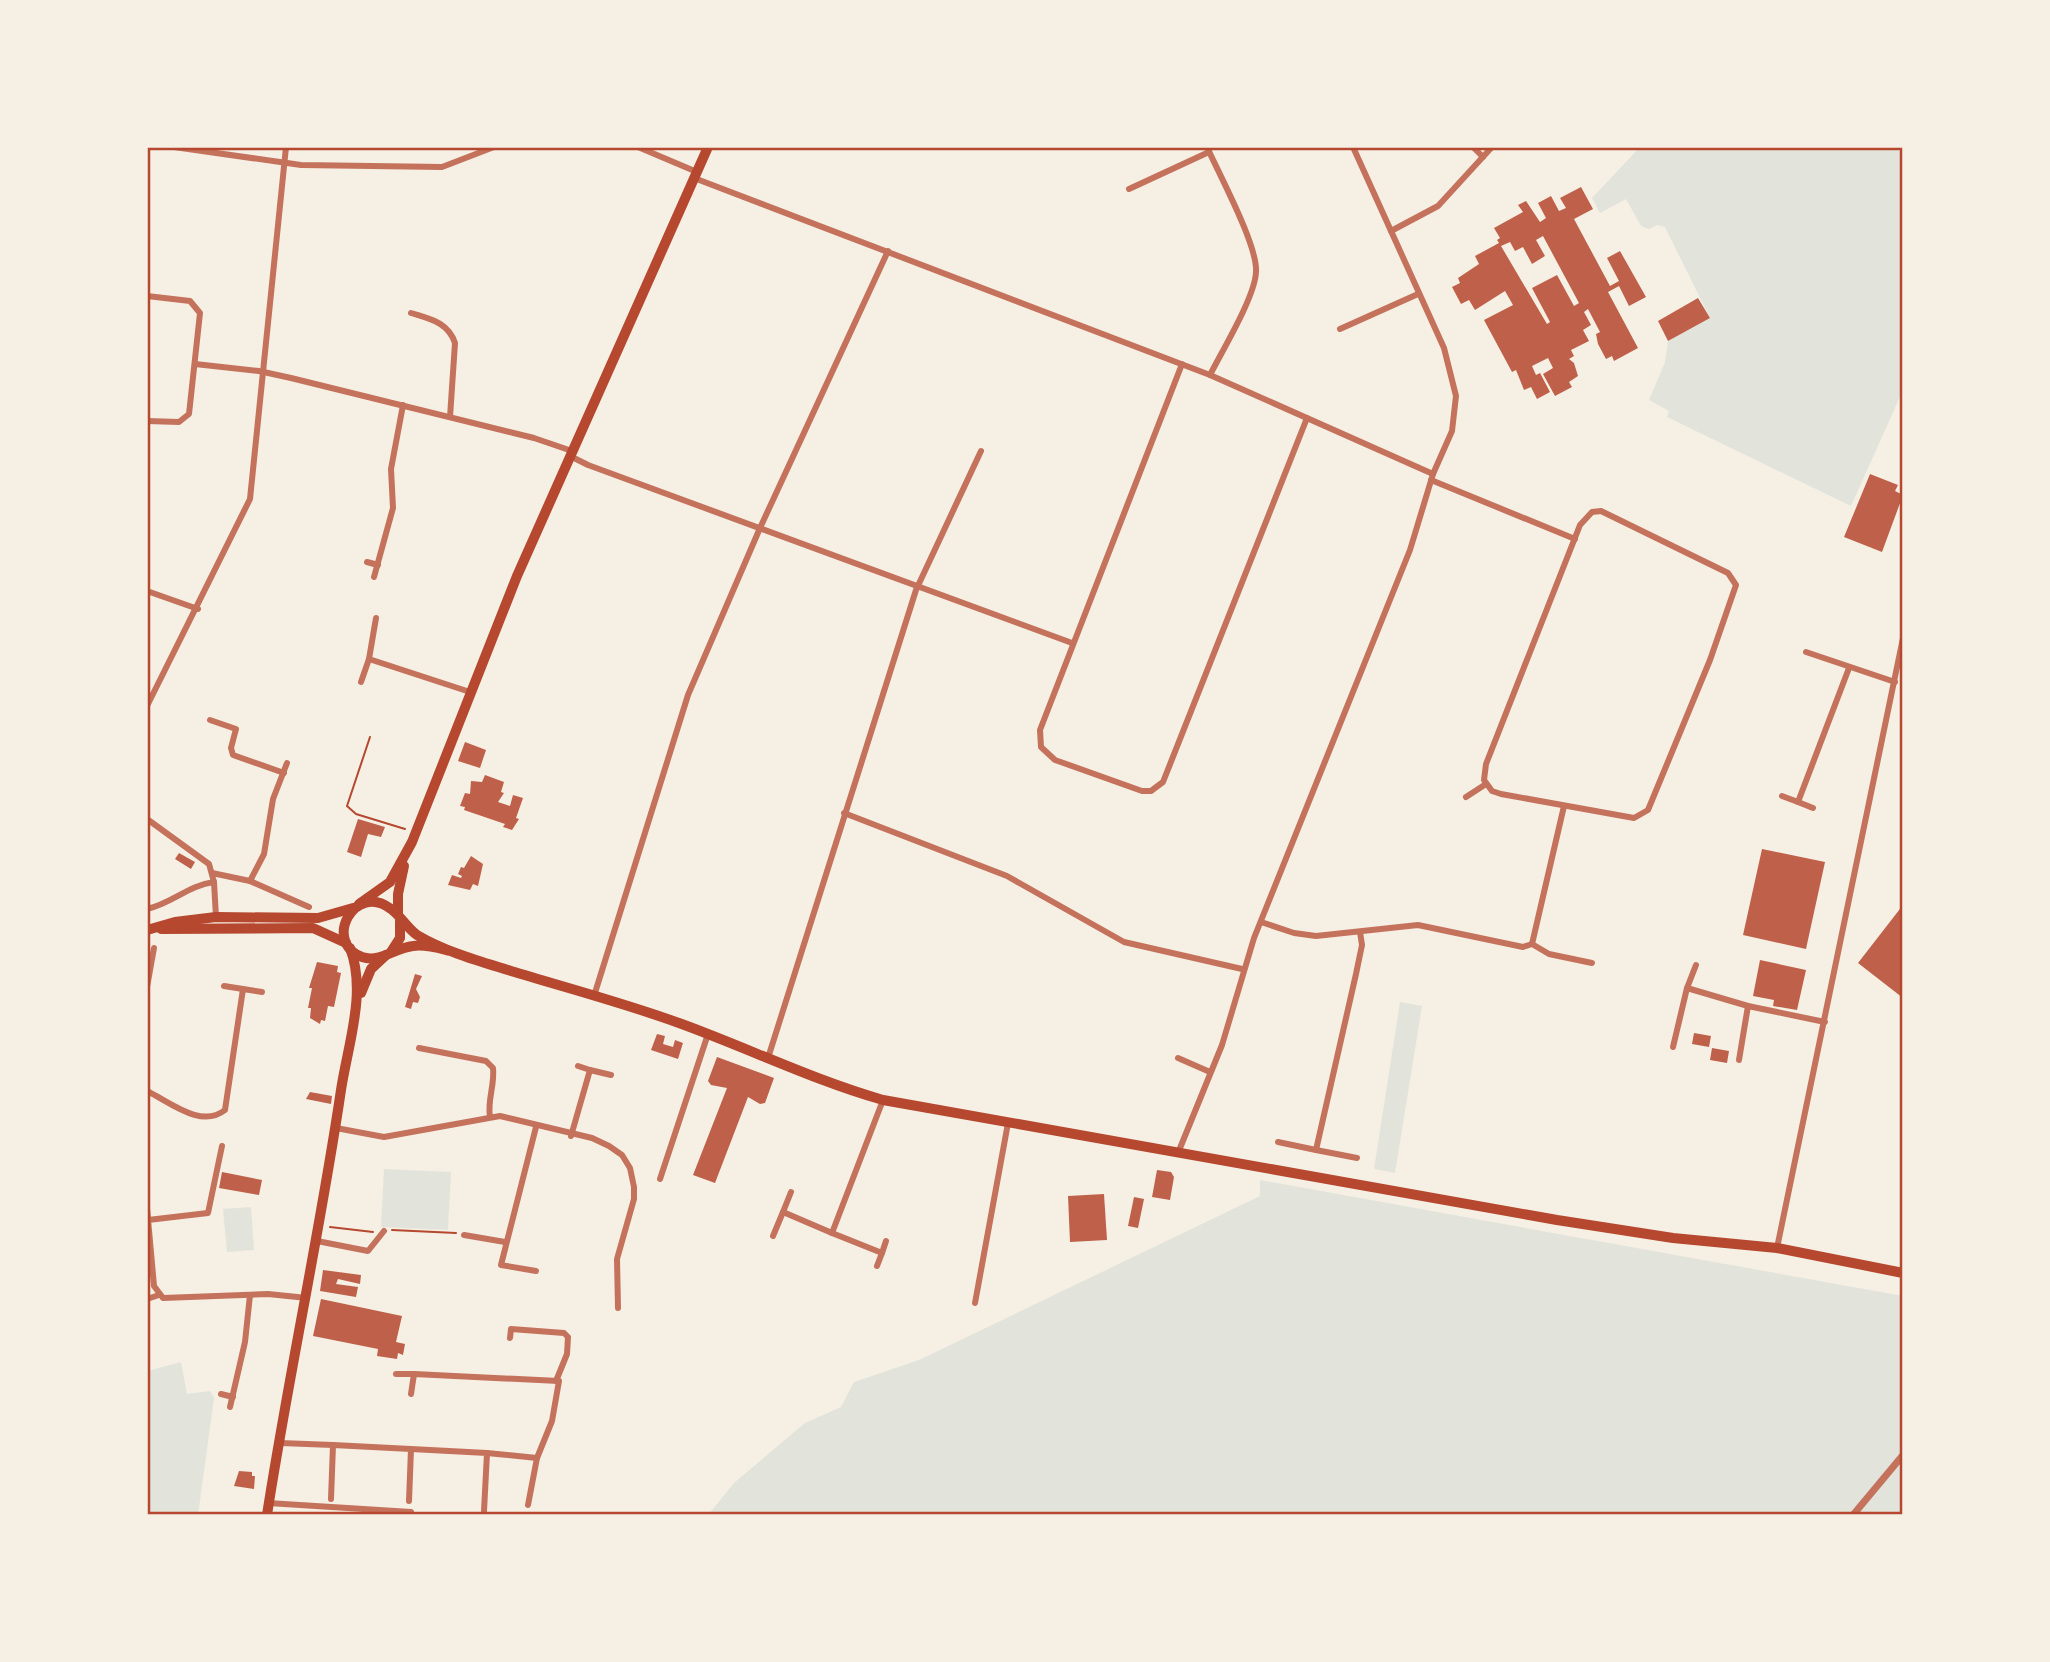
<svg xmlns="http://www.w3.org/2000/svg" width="2050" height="1662" font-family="'Titillium Web',sans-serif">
<rect width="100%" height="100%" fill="#f6efe4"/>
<g fill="#e2e4dc">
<polygon points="1640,147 1903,147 1903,390 1851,506 1667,417 1669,411 1649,400 1665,362 1668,341 1710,318 1665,227 1657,225 1649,229 1641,226 1626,199 1600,213 1592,198"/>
<polygon points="1400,1002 1422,1006 1395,1173 1374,1169"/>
<polygon points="384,1169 451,1172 448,1230 381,1227"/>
<polygon points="1260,1180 1903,1296 1903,1515 708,1515 734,1483 805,1423 841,1407 854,1382 919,1360 1260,1196"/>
<polygon points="251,1207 254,1250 227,1252 223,1209"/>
<polygon points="181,1362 187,1394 210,1391 214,1398 198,1515 147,1515 147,1371"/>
</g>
<g fill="#bf614a" fill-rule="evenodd">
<path d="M1581,187L1593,209L1574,219L1610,286L1619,281L1607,258L1620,251L1646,297L1629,306L1619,286L1608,292L1638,348L1614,361L1612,356L1606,359L1598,344L1596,334L1600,332L1588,309L1584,312L1591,325L1583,330L1589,341L1571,350L1574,356L1569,359L1574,363L1578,376L1569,382L1572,387L1555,396L1543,374L1553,368L1548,358L1532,366L1536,375L1540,373L1550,392L1537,399L1531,387L1524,390L1516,370L1512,372L1484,320L1513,305L1505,291L1475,310L1469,300L1461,304L1452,287L1460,283L1458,278L1479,264L1475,256L1499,243L1497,240L1500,238L1494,228L1523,212L1518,205L1526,201L1540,222L1546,218L1538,203L1551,196L1559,211L1566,208L1560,198ZM1543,236L1579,303L1574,306L1557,275L1532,288L1550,322L1547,324L1501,246L1510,242L1515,251L1523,247L1532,264L1545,256L1536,240Z"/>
<polygon points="1698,298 1710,318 1668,341 1658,321"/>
<polygon points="1870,474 1898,485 1895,491 1903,495 1882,552 1844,537"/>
<polygon points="465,742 486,750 480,768 458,761"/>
<polygon points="485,775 504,782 501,792 504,793 498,802 510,806 513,795 523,798 516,818 519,819 512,830 503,827 505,824 464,810 465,807 460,806 465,793 470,794 471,781 482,782"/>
<polygon points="358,819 385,827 381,837 368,834 361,857 347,852"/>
<polygon points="1762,849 1825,862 1806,949 1743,935"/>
<polygon points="179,853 195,862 191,869 175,859"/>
<polygon points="471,856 483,864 478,886 473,884 470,890 448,885 452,875 461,878 462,876 458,874 461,867 464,868"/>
<polygon points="1903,905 1903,998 1858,963"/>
<polygon points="1760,960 1806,970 1797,1010 1773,1006 1774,1000 1753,996"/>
<polygon points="317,962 338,966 337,972 341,973 334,1007 328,1006 325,1021 321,1020 320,1024 310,1018 311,1008 308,1008 312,988 309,988"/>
<polygon points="415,974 422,976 416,989 420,997 418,1003 413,1002 411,1009 405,1007"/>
<polygon points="1694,1033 1711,1036 1709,1047 1692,1044"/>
<polygon points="657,1034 665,1036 663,1044 673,1047 675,1040 683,1043 678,1059 651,1050"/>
<polygon points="1712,1048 1729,1051 1727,1063 1710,1060"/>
<polygon points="717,1057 774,1078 765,1103 760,1104 748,1097 715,1183 693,1175 727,1088 711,1085 708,1081"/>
<polygon points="310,1092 332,1096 331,1104 306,1099"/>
<polygon points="1157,1170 1171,1172 1174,1177 1170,1200 1152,1197"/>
<polygon points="222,1172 262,1180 259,1195 219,1188"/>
<polygon points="1104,1194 1107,1240 1070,1242 1068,1196"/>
<polygon points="1134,1197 1144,1199 1138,1228 1128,1226"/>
<polygon points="323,1270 361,1275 360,1284 338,1279 336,1284 358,1287 356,1297 320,1291"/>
<polygon points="321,1299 402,1316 396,1342 405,1344 403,1355 398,1353 397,1359 377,1356 378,1349 313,1336"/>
<polygon points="239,1471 252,1472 252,1476 255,1476 254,1489 234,1486"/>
</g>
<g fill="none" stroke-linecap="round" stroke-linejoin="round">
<g stroke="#b5482f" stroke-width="2">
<polyline points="370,737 347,806 356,814 405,829"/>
<polyline points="330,1227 373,1232"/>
<polyline points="392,1230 456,1233"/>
</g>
<g stroke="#c5725c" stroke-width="6">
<polyline points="174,147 301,165 442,167 494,147"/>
<polyline points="638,147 697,172"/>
<path d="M1207,147C1219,174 1258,246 1256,272C1255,297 1222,351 1210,375"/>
<polyline points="1473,147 1483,157"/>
<polyline points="694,178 1210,375 1433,474"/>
<polyline points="1129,189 1209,152"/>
<polyline points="1391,231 1438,206 1492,147"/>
<polyline points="147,296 190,301 200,313 189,414 179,422 147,421"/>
<path d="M411,313C430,319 448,322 455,343L450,417"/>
<polyline points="1340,329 1418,294"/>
<polyline points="195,364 259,371 291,378 534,438 572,451"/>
<polyline points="1182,364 1040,730 1041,747 1055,760 1142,791 1151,791 1163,782 1307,418"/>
<polyline points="570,456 588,465 1072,643"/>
<polyline points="1431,480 1575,539"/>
<polygon points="1601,511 1728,573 1736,585 1710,660 1648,810 1634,818 1501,794 1492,791 1484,780 1486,764 1580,525 1592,512"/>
<polyline points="367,562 378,565"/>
<polyline points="374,577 393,508 391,469 403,405"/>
<polyline points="147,591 198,609"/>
<polyline points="376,618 369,659 470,692"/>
<polyline points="1806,652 1895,682"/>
<polyline points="361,682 369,659"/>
<polyline points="147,706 250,499 286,147"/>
<polyline points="210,720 236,729 231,748 233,755 284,773"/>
<polyline points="1782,796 1798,802 1849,668"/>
<polyline points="1466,797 1486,784"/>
<polyline points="1798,802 1813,808"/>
<polyline points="844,813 1007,876 1124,942 1242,969"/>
<polyline points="147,819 209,864 214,882 216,917"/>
<polyline points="212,873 250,881 309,907"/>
<polyline points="250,881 264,854 273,799 287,763"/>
<path d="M147,909C171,904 189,885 214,882"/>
<polyline points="1261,922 1294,933 1316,936 1418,925 1523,947 1532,944 1549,954 1592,963"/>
<polyline points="1532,944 1564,806"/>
<polyline points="224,986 243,989"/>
<polyline points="147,987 154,948"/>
<polyline points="1687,988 1748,1006 1825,1022"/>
<polyline points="594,996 688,695 760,528 888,251"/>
<polyline points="1673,1047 1687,988 1696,965"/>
<path d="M419,1048L486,1061L493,1068C495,1085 487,1100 490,1117"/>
<polyline points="768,1058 916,590 981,451"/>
<polyline points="1178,1058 1210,1072"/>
<polyline points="1739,1060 1748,1006"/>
<polyline points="590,1070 611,1075"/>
<path d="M147,1091C170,1102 201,1129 225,1110L243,989L262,992"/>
<polyline points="336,1128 384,1137 500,1116 592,1138 609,1146 622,1155 630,1168 634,1187 634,1199 617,1259 618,1308"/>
<polyline points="571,1136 590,1070 578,1066"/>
<polyline points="1278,1142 1316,1150 1356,974 1362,945 1360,932"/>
<polyline points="1316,1150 1357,1158"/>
<polyline points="1178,1153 1222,1045 1254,938 1410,550 1433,474 1452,431 1456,396 1444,348 1353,147"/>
<polyline points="660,1179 708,1034"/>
<polyline points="147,1208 154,1286 163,1298 268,1294 307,1298"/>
<polyline points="783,1212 791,1192"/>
<polyline points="148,1220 208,1213 222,1146"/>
<polyline points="832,1233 882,1253 877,1266"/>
<polyline points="464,1235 505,1242"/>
<polyline points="773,1236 783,1212 832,1233 883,1100"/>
<polyline points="317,1241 368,1251 384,1231"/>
<polyline points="1777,1248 1903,638"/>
<polyline points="882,1253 886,1241"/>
<polyline points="536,1271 501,1265 536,1127"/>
<polyline points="147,1299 159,1295"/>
<polyline points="975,1303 1008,1123"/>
<polyline points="510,1338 511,1329 564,1333 568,1337 567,1354 556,1381"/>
<polyline points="396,1374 414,1374"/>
<polyline points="221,1394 233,1397"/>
<polyline points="411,1394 414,1374 559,1381 552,1421 537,1458"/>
<polyline points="230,1407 245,1342 250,1295"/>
<polyline points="280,1443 333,1445 331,1499"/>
<polyline points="333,1445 411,1449 409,1501"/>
<polyline points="411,1449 487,1453 484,1511"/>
<polyline points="487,1453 537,1458 528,1505"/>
<polyline points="268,1503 411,1512 410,1515"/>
</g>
<polyline stroke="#c5725c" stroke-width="7" points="1853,1515 1903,1455"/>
<g stroke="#b5482f" stroke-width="10">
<polyline points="359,904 390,882 412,842 517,576 708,147"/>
<polyline points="398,914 398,894 404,866"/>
<polyline points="361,993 371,969 386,955"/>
<path d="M267,1515C289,1373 320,1232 341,1090C348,1044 367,992 350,948"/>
</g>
<g stroke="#b5482f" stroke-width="10">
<polyline points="161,929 313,928 346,943"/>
<polyline points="147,930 175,922 216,917 318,918 353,908"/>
<path d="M450,951C438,948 425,944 413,946C395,948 380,963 362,957C322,942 355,881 391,909C401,916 406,927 417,935C446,952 479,961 511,971C567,988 624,1003 679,1023C748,1048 813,1080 883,1100L1557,1220L1673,1238L1777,1248L1903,1273"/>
<polyline points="391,952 400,938 400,921"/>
</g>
</g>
<rect width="2050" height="1662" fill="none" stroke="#f6efe4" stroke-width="298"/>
<rect x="149" y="149" width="1752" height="1364" fill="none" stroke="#b5482f" stroke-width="2.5"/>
</svg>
